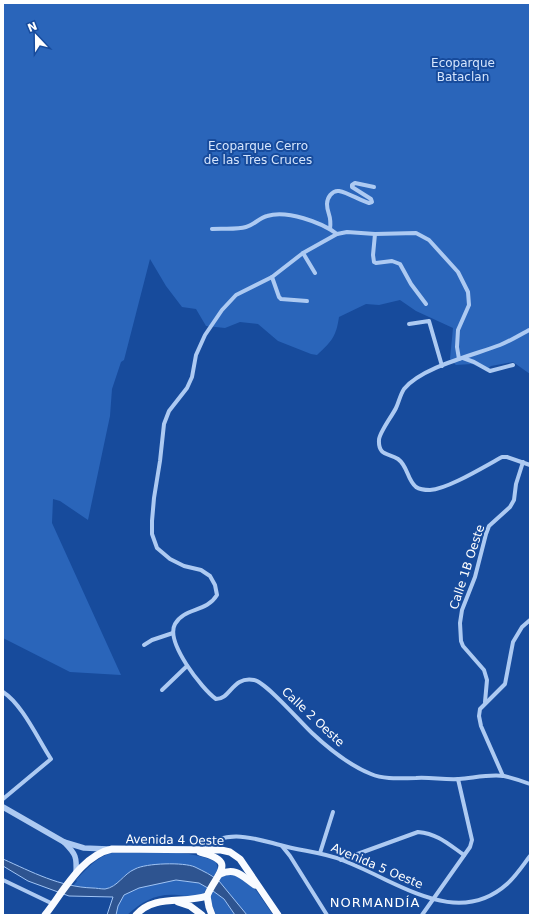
<svg xmlns="http://www.w3.org/2000/svg" width="533" height="918" font-family="'DejaVu Sans',sans-serif">
<rect width="100%" height="100%" fill="#174b9c"/>
<g fill="#2a65ba">
<path d="M3,3H530V374L513,362L491,366L486,370L472,364L456,365L450,359L453,328L416,311L400,300L379,305L366,304L339,317C336,337 332,341 317,355L311,354L278,341L258,324L240,322L225,328L206,326L196,309L182,307L166,286L150,259L124,360L121,362L112,389L110,416L88,520L60,501L53,499L52,523L121,675L70,672L3,638Z"/>
<path d="M112,853C141,853 191,848 216,862L218,869L214,876L195,867L125,875L115,886L105,889L73,886L77,881L76,880C87,869 96,857 112,853Z"/>
<polygon points="234,873 256,890 273,915 247,915 219,881 221,877"/>
<path d="M176,880L199,883L207,888L203,894C191,898 190,896 178,895C156,893 143,901 127,915H116C117,909 119,899 124,895C135,886 163,882 176,880Z"/>
<polygon points="213,891 224,899 235,915 216,915 209,897"/>
</g>
<path fill="#2e5490" stroke="#a0c4f5" d="M3,859C32,872 60,887 93,888C96,888 101,889 105,889C118,887 123,874 135,869C146,863 184,862 195,867C203,871 212,875 219,881L247,915H235L224,899L213,891L199,883L176,880L139,888L124,895L118,906L116,915H107L113,897L69,896L28,881L3,866Z"/>
<g fill="none" stroke-linecap="round" stroke-linejoin="round">
<g stroke="#adcaf2" stroke-width="4">
<path d="M212,229C222,228 236,230 246,227C254,225 259,218 267,216C287,210 321,222 337,234"/>
<path d="M330,229C332,215 327,214 327,204C327,198 332,190 339,191C349,193 359,200 369,203L372,202L371,199L352,187V185L355,183L374,187"/>
<polyline points="375,234 373,255 374,262 376,263 392,261 400,264 411,284 426,304"/>
<polyline points="303,253 315,273"/>
<polyline points="272,277 279,297 281,299 307,301"/>
<polyline points="409,324 429,321 442,366"/>
<path d="M529,330C520,335 510,341 500,345C474,355 422,367 404,389C400,395 399,402 396,408C392,416 379,433 379,440C378,456 389,453 398,459C408,466 407,480 416,487C419,489 426,490 430,490C448,489 485,466 502,457H507L530,465"/>
<polyline points="463,358 474,362 490,371 513,365"/>
<path d="M459,359L457,347L458,330L469,305L468,292L458,272L429,240L416,233L375,234L347,232L337,234L303,253L272,277L236,295L222,310L205,335L196,355L192,377L187,388L169,411L164,424L160,461L154,498L152,521V534L157,548L170,559L184,566L201,570L210,576L215,585L217,595C206,613 185,607 175,624C165,642 202,689 216,699C231,699 232,676 254,680C266,682 301,723 312,733C328,748 351,766 371,774C385,780 402,778 416,778C430,777 445,780 459,779C473,778 489,774 504,776C513,778 522,781 530,784"/>
<polyline points="144,645 152,640 173,633"/>
<polyline points="162,690 187,666"/>
<path d="M3,692C22,704 38,739 51,759L3,799"/>
<polyline points="485,702 487,680 484,670 463,646 461,641 460,623 462,610 475,577 486,534 489,526 510,507 514,500 516,484 523,462"/>
<polyline points="503,776 481,726 479,716 480,709 505,684 513,642 522,627 530,620"/>
<polyline points="282,846 290,856 327,915"/>
<path d="M203,849C226,828 253,838 280,845C300,851 322,852 342,860C357,866 372,873 386,880C426,899 469,918 507,884C516,876 523,865 530,856"/>
<polyline points="320,853 333,812"/>
<path d="M341,860L418,832C438,834 447,843 464,855"/>
<polyline points="3,880 53,904"/>
<polyline points="422,915 470,847 472,840 458,779"/>
</g>
<g stroke="#adcaf2" stroke-width="5.5">
<polyline points="3,807 64,842 84,848 108,849"/>
<path d="M64,842C76,854 77,857 76,874"/>
</g>
<g stroke="#f9fbff" stroke-width="7">
<path d="M200,852C239,862 216,873 207,896L209,907L212,915"/>
<path d="M220,874C236,867 242,876 255,885"/>
<polyline points="178,902 190,906 202,915"/>
<path d="M45,915C63,892 82,855 112,849L221,850L230,852L240,859L278,915"/>
<path d="M136,915C154,894 183,904 207,896"/>
</g>
</g>
<g text-anchor="middle" stroke-width="4" stroke-linejoin="round" paint-order="stroke">
<g font-size="12" fill="#d5e5fd" stroke="#174b9c">
<text x="463" y="67">Ecoparque<tspan x="463" dy="14">Bataclan</tspan></text>
<text x="258" y="150">Ecoparque Cerro<tspan x="258" dy="14">de las Tres Cruces</tspan></text>
</g>
<g font-size="12" fill="#fff" stroke="#174b9c">
<text transform="translate(467 567) rotate(-72)" y="4">Calle 1B Oeste</text>
<text transform="translate(313 717) rotate(43)" y="4">Calle 2 Oeste</text>
<text transform="translate(175 840) rotate(1)" y="4">Avenida 4 Oeste</text>
<text transform="translate(377 866) rotate(23)" y="4">Avenida 5 Oeste</text>
</g>
<g font-size="13" letter-spacing="1" fill="#fff" stroke="#174b9c">
<text x="375" y="907">NORMANDÍA</text>
</g>
</g>
<rect width="533" height="918" fill="none" stroke="#ffffff" stroke-width="8"/>
<g transform="translate(36 36) rotate(338)" stroke="#174b9c" stroke-width="3" paint-order="stroke">
<path d="M0-3L7 15L0 10L-7 15Z" fill="#ffffff"/>
<text y="-6" font-size="11" font-weight="bold" text-anchor="middle" fill="#ffffff">N</text>
</g>
</svg>
